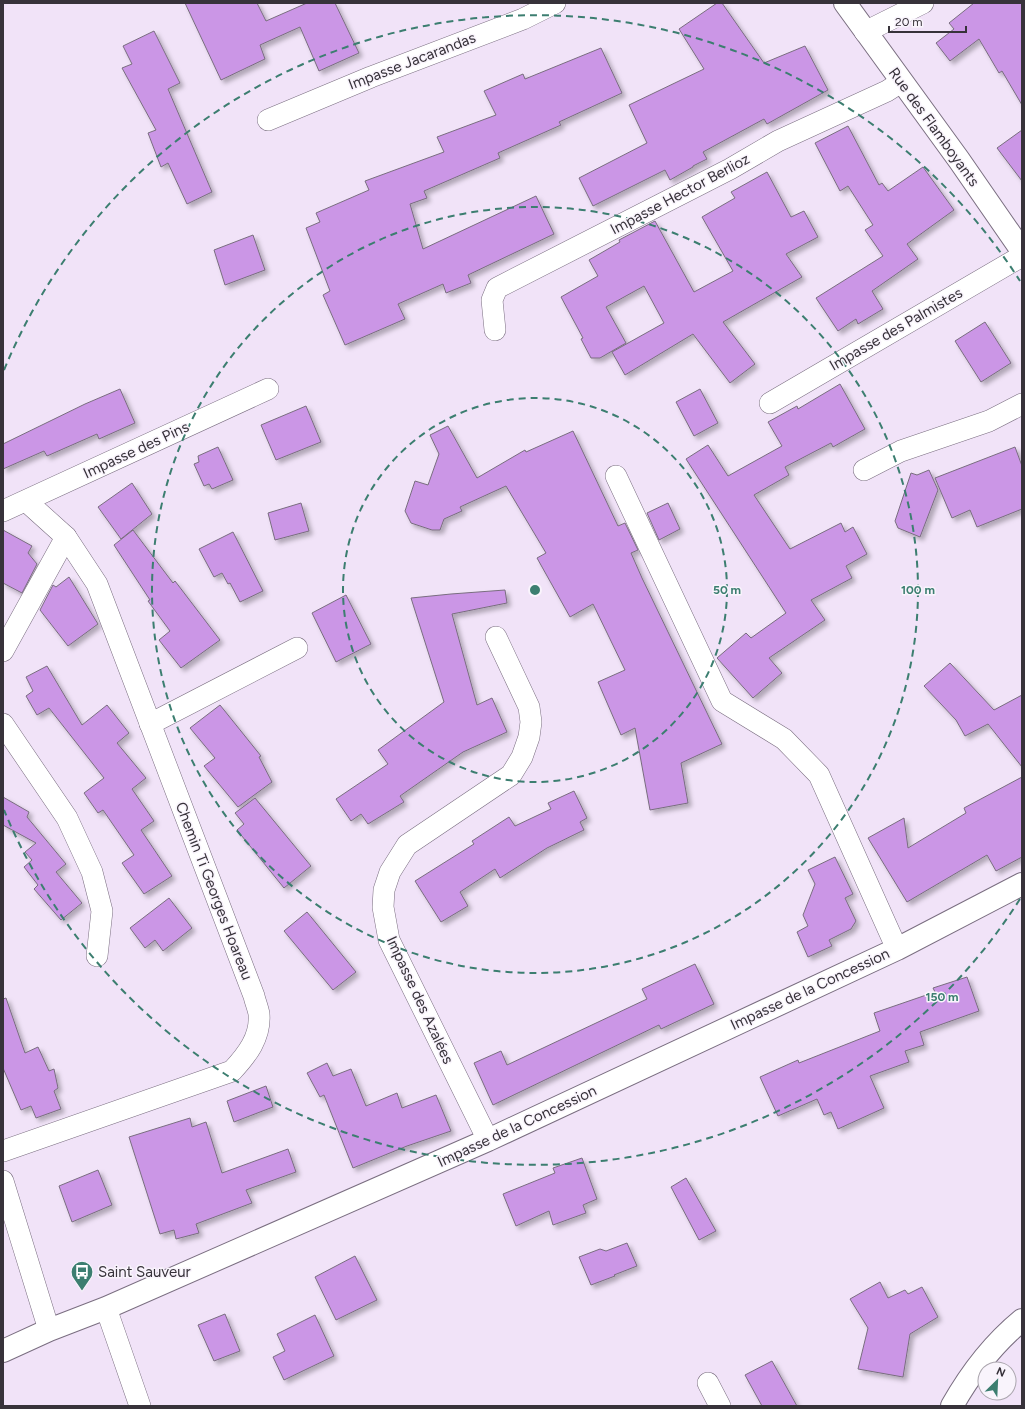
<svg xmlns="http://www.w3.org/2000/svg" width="1025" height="1409" font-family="Figtree,sans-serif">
<defs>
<filter id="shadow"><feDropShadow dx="3.5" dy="3.5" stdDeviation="2" flood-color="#0004"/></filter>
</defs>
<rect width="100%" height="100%" fill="#f1e3f8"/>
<g fill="#cb96e6" stroke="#796d7f" filter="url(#shadow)">
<polygon points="185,3 257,3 266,21 307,3 335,3 359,53 319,71 300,27 260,45 265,59 221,80"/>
<polygon points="717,3 722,3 764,63 805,46 828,90 767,124 764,119 703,152 707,159 693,166 693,167 670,180 665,170 593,206 579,178 647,143 629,105 704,69 679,29"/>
<polygon points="974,3 1022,3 1022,105 1002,71 999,73 979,39 950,61 936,43 954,29 949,23"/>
<polygon points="154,31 180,83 168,89 212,192 187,204 168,163 161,167 148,133 156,130 122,68 132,64 123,46"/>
<polygon points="601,48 622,93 559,122 561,125 498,153 500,158 424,191 427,198 410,204 423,249 536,196 554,234 468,275 471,283 446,293 443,284 398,304 405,319 345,345 323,295 330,291 306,228 320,222 316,213 369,190 365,181 444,152 437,137 496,115 484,91 523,74 525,79"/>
<polygon points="848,126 879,185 882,183 888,191 923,167 954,210 907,244 918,259 872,291 883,309 858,324 856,319 838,331 816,298 883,256 865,230 873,225 848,186 840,191 815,143"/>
<polygon points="1022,130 1022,181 997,148"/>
<polygon points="767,172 791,217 804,211 818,237 786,254 802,277 723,322 755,364 730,383 693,334 625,375 612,352 664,323 644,286 606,307 626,343 600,358 591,358 581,339 583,338 561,297 598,276 589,260 620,242 619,240 655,221 694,292 733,271 702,217 735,198 731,192"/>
<polygon points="253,235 265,270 225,285 214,250"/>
<polygon points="985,322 1011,363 981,382 955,341"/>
<polygon points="840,384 865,429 833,447 831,443 785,467 789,475 754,495 790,549 841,523 845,532 853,527 867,554 846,566 852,578 811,600 825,620 769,658 782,673 753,698 717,658 746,633 751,638 786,613 686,459 708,445 728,476 782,446 768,422 797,406 798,409"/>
<polygon points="120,389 135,423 99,439 97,434 47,456 44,451 3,469 3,444 85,404"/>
<polygon points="700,389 718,423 694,436 676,402"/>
<polygon points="306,406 321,442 276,460 261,425"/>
<polygon points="448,426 477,478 525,450 526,452 573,431 618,526 625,523 638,550 631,553 642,578 722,744 681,763 688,803 650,810 635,728 621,735 598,682 625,670 593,604 570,617 537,558 546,553 506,486 460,507 462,511 444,519 440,530 432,530 411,523 405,511 415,481 428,485 439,454 430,435"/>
<polygon points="218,447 233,480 212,489 209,484 204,486 194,464 199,462 198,456"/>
<polygon points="1015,447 1022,466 1022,509 977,527 970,510 952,518 935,478"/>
<polygon points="929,470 938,490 920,537 898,528 895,521 911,473 917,475"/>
<polygon points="132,483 152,514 121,539 98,507"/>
<polygon points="301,503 309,531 275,540 268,513"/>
<polygon points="668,503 680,529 659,540 647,513"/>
<polygon points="3,530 32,546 28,553 37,564 22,593 3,583"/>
<polygon points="133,530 173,583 175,581 220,640 181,668 159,640 170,631 148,601 150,600 114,545"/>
<polygon points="233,532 263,591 240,602 230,583 228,584 222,573 214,577 199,549"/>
<polygon points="69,577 98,624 68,646 40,610 53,585 56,587"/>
<polygon points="505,590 507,603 452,614 477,705 492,698 507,732 463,752 400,796 404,802 368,824 361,814 351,821 336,799 388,764 378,750 444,702 411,598 451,594"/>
<polygon points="346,595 371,644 336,662 312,613"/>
<polygon points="950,663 994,710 1022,695 1022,767 988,724 965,736 956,720 924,686"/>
<polygon points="47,666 82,725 107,705 129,733 117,743 146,778 132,789 154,821 141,830 172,876 144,894 122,863 134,855 103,810 98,813 84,793 104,778 49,708 37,715 26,696 33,691 26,677"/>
<polygon points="220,705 261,756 259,757 272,782 238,807 204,766 215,758 190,728"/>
<polygon points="1022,777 1022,857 996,871 987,855 907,902 868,838 904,818 908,848 966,813 964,808"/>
<polygon points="574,791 587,818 580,822 584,830 547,848 500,878 495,869 460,892 468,906 441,922 415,881 474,844 472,841 509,817 515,826 551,809 548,803"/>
<polygon points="3,797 29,812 27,817 66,864 56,872 82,903 61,920 34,889 38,885 24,867 32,860 25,852 36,843 3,825"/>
<polygon points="255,798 311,866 284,888 237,830 244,824 235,813"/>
<polygon points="835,857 853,894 845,898 856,921 851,929 829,940 832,946 808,957 797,932 808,926 803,915 815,884 808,870"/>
<polygon points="169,898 192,928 163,951 155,940 145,948 130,928"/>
<polygon points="307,912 356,972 333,990 284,931"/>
<polygon points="695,964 714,1004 661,1029 659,1025 493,1105 474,1063 501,1051 507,1065 647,999 642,989"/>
<polygon points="967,977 979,1011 920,1032 924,1045 905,1051 909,1062 870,1076 884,1108 838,1129 831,1112 824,1115 817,1099 778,1116 760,1077 798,1060 799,1063 880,1031 874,1013 935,992 933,988"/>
<polygon points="6,998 25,1053 38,1047 49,1071 54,1069 58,1088 54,1091 61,1109 36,1118 31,1106 21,1110 3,1068 3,999"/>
<polygon points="327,1063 333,1076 351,1069 366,1106 397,1093 402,1108 436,1095 451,1131 407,1146 353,1168 324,1095 320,1097 307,1073"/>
<polygon points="266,1086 273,1107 234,1122 227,1101"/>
<polygon points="190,1118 192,1127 206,1122 222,1173 288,1149 296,1172 246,1190 252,1203 196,1224 199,1233 176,1239 174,1230 160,1234 129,1137"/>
<polygon points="582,1158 597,1199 583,1205 586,1213 553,1225 549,1211 516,1226 503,1194 555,1173 553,1168"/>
<polygon points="98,1170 112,1205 72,1222 59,1186"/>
<polygon points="686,1178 716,1231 699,1240 671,1187"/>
<polygon points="627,1243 637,1266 614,1275 615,1276 591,1285 579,1257 600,1249 606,1251"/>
<polygon points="355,1256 377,1300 336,1320 315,1277"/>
<polygon points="880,1282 888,1298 905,1290 908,1294 922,1287 938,1317 910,1334 903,1377 858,1369 868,1328 850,1299"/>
<polygon points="225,1314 240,1351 214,1361 198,1325"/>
<polygon points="315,1315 334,1356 284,1380 273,1357 285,1351 277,1334"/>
<polygon points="772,1361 797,1406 762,1406 745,1375"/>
</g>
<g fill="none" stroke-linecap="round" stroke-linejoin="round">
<g stroke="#7a6e80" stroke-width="22">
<g id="minor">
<polyline points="865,32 923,3"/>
<polyline points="268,120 371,77 523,19 555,3"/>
<polyline points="495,330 492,300 497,288 730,169 778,141 887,91 901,82"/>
<polyline points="770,403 1022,256"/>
<polyline points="864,470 901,451 989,421 1022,404"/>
<polyline points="616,476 722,701 784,739 819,775 897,949"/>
<polyline points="3,511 268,389"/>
<polyline points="3,651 66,537"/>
<polyline points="3,724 67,818 92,872 102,911 97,956"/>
<polyline points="150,724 297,648"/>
<polyline points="488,1140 389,940 383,907 384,890 390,872 407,845 511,775 522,757 529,737 531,722 529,707 496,637"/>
<path d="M3,1151L232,1071C247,1055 261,1037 259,1014C258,1008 255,1001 254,996L97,584L66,537L26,501"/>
<polyline points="3,1181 49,1330"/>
<polyline points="106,1308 140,1406"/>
<polyline points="708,1383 720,1406"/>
</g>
</g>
<g stroke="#7a6e80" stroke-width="24">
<polyline id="tertiary" points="3,1351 49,1330 106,1308 488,1140 897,949 1022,884"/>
</g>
<g stroke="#7a6e80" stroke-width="24">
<g id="secondary">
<polyline points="845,3 959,160 1022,251"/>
<path d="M952,1406C970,1374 994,1343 1022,1320"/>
</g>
</g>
<use href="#minor" stroke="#fff" stroke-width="21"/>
<use href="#tertiary" stroke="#fff" stroke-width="22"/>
<use href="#secondary" stroke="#fff" stroke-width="22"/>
</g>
<g fill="none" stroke="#3c7e70" stroke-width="2" stroke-dasharray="7 5">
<circle cx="535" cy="590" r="192"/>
<circle cx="535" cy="590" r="383"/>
<path d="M1020 899A575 575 0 0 1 4 810M4 370A575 575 0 0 1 1020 281"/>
</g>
<defs>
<g id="bus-pin" transform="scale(1.15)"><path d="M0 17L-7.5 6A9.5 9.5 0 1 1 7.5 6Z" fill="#3c7e70" stroke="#f9f4fc"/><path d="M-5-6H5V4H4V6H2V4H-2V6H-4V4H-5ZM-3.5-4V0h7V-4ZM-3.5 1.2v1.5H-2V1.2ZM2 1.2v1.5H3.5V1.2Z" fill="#fff"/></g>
</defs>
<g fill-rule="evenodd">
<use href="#bus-pin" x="82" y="1272"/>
</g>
<g text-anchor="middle" stroke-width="3" stroke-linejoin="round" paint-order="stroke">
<g font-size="15" fill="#37323a" stroke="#f9f4fc">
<text transform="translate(412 61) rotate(-21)" y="5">Impasse Jacarandas</text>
<text transform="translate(934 127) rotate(54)" y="5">Rue des Flamboyants</text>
<text transform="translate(680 194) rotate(-28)" y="5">Impasse Hector Berlioz</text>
<text transform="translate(896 329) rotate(-30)" y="5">Impasse des Palmistes</text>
<text transform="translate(136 450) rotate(-25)" y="5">Impasse des Pins</text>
<text transform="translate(214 891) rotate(69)" y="5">Chemin Ti Georges Hoareau</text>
<text transform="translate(810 989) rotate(-25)" y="5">Impasse de la Concession</text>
<text transform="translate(420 1000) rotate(65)" y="5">Impasse des Azalées</text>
<text transform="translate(517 1126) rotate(-25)" y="5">Impasse de la Concession</text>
</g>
<g font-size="15" fill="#37323a" stroke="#f9f4fc" text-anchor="start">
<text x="98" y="1277">Saint Sauveur</text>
</g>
</g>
<circle cx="535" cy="590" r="6" fill="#3c7e70" stroke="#f9f4fc" stroke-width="2"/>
<g font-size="12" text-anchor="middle" font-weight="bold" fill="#3c7e70" stroke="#f9f4fc" stroke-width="3" stroke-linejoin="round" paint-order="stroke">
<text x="727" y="594">50 m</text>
<text x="918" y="594">100 m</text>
<text x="942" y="1001">150 m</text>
</g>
<rect width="1025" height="1409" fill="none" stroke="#37323a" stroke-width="8"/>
<g transform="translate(997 1381) rotate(24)"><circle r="19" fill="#f9f4fc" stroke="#aba6ae"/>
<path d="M0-3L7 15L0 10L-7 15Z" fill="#3c7e70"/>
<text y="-6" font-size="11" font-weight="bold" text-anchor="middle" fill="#37323a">N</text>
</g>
<path d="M889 26v6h77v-6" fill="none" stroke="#37323a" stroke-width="2"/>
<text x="895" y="26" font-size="12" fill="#37323a" stroke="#f9f4fc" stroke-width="3" paint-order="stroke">20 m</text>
</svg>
